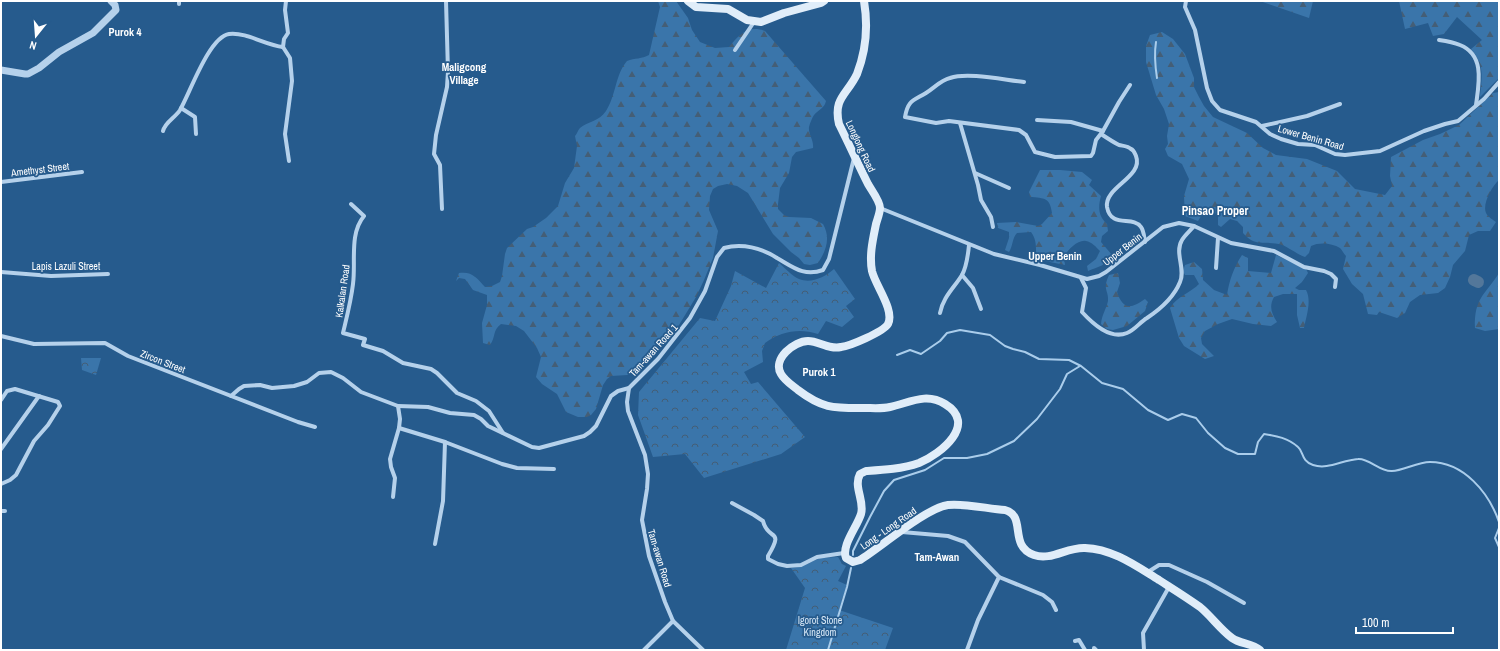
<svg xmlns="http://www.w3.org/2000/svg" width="1500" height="651" font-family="'Archivo Narrow',sans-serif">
<defs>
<pattern id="forest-firs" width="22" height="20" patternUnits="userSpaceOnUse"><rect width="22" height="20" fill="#3a75aa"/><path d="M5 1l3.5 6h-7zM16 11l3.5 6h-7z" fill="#445e76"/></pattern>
<pattern id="park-crowns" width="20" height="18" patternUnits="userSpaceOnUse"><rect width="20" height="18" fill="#3a75aa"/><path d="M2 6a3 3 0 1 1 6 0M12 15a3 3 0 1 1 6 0" fill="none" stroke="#445e76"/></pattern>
</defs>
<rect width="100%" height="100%" fill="#265b8d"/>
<g fill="url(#forest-firs)">
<path d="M658,1H676L688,18L692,30L700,42L715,48L729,47C740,34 748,25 765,31L826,101C824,109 819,109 814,115C812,118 810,123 809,127C808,134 814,140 813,148L796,152L792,157L789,173L780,188L778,204V209L784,215L789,217L811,218L823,224C831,238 826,251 818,263L810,265L804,264L799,258L791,252L773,234L748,193L737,186L727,184L718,186L713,189L710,196L709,210L718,231L713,258L704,280L696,297L679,325L641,368L627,375L611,376L607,379L603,385L596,409L591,415L587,417H578L566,412L557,394L542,384L536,377L541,357L537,348L524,331L516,326L501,324C492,331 496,337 490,345L483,343L482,323L487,305V295L473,290L465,279L459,278L456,281L459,273C472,271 477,278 485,287L492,286L500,282L502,276L505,254L507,248L527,229L533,227L546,218L558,206L565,183L574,168L577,146L575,136C577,134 578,130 580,128C588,121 599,122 606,111C616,96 615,75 627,61C635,58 642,59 649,55L660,7Z"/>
<polygon points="1260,1 1313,1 1309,18"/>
<path d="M1399,1H1499V78L1480,97C1482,77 1485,65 1471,49L1482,40L1457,17L1444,34L1433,36L1428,23L1405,29Z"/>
<path d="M1162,32L1173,39L1185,54L1194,78V87L1199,97L1204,106L1213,117L1247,133L1263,148L1276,155L1307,159L1337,171L1355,189L1385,195L1392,186L1390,176L1391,157L1423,140L1440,134L1459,125L1493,93L1499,92V180C1492,186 1482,204 1486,213C1488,217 1493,220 1496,222L1490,231H1478L1469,235L1465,251L1453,265L1450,277L1445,288L1438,293L1420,295L1410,302L1405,313L1397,318L1379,312L1377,315L1368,314L1363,294L1352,284L1343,269L1346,256C1344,254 1342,250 1340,248C1332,243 1319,242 1311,246L1309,253L1305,257C1297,254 1288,247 1282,245C1265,240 1256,248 1243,233V227L1237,221L1230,219L1221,227L1218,225V215L1210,210L1203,213L1198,221L1185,216L1184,196L1189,179L1182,164L1168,156L1165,149L1168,144L1167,136L1169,124L1164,109L1156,95L1146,62V46L1150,35Z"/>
<path d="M1040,170H1060L1082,172L1092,180L1089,185L1101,196C1098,207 1098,216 1107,224L1108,231L1102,236L1101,242L1112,255C1109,265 1097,267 1088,271L1087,266L1096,259L1100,251C1096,247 1092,242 1086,241C1078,239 1066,251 1064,258C1064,261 1065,263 1065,265L1045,261L1036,257C1036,248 1037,240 1031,232L1017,233C1012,238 1013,246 1009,252L1005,250L1009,238V232L998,228L997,223L1016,222L1038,226L1042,224L1052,213C1050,198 1045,198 1030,197L1029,192Z"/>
<path d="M1242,255L1248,258V271L1271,273L1276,255L1306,269L1308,273L1302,282L1295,288L1299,290H1306C1312,301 1306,317 1304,328H1300L1297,315V294H1283L1274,297C1269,306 1271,313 1277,322L1271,326L1253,324L1232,319L1218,324L1205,331L1201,338L1202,344L1214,356L1205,359L1184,346L1179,338L1170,308C1176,297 1190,293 1199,284L1194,275H1185L1183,271L1185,265L1194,262L1202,269L1203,280L1214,290L1227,295C1229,281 1234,267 1242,255Z"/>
<path d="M1118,273L1120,283L1117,292C1123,310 1131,309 1145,299L1148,302L1145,311L1127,326L1113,330L1107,329L1101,324C1102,314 1106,310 1108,301C1109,290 1102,290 1109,275Z"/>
<path d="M1499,273V329L1485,331L1475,328C1474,298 1485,295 1499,273Z"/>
</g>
<g fill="url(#park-crowns)">
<path d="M779,263C785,268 792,276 799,279C811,284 825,277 834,269L855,299L846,306L854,317L842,327L826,321L818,334C800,328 781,331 765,343L762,351L763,362L744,372L751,384L758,382L805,437L781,454L704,478L685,454L653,457L638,415L639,392L700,318L715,321L731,286L735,271L766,288Z"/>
<polygon points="81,358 101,358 96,375 82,370"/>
<polygon points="838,557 842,564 846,566 838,581 847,585 839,610 893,628 885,650 786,650 805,588 791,568 800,567 820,558"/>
</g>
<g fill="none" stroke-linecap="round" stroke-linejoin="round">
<g stroke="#aacdeb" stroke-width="2">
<path d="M1156,42C1154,54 1155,65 1157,78"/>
<path d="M897,355L910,350L921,354L940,341L947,333L960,330L990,335L1005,346L1013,349L1025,352L1039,359L1069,360L1081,366L1102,383L1123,389L1148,410L1168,420L1182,414L1196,418L1208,433L1225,448L1238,454H1255L1258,442L1264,434C1277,436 1288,438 1298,447C1304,452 1301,461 1313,465C1328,470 1342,460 1358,459C1369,458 1380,472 1392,471C1403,471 1417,462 1430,462C1464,462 1489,493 1499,522"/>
<polyline points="1499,528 1495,538 1499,547"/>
<polyline points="853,555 853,551 870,517 884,491 894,480 925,470 944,458 967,458 987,454 1014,441 1037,419 1060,389 1067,374 1080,366"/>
<polyline points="828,650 847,587 851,568"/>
</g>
<polyline stroke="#53779a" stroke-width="12" points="1474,280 1478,282"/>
<g stroke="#b5d1eb" stroke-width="4">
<polyline points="1186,1 1185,7 1195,30 1207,88 1212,101 1220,110 1256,122 1270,134 1281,139 1298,144 1315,145 1335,154 1345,155 1380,151 1424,131 1445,124 1458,121 1484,99 1499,82"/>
<polyline points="179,4 179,1"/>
<path d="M1439,40C1446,41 1453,42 1460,45C1485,55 1479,83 1476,105"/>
<polyline points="283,47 290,58 292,81 285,134 289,161"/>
<polyline points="283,47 284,39 288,33 285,10 286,1"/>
<polyline points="735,50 754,22"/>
<path d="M1024,82C1004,80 968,72 950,78C941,80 934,88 926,93C913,101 908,100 905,117L936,123L949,121L1019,130L1026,135L1035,152L1055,157L1091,156L1093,153L1096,140L1103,131L1119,102L1130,85"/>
<polyline points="181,108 195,117 196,134"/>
<polyline points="1037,120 1071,122 1103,131"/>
<polyline points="960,123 978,185 981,200 991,217 993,227"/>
<polyline points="1262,126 1307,116 1340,104"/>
<path d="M163,131C165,122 175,118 180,110C190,93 209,37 229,34C247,32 265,45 283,47"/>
<path d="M1101,134C1107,138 1113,142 1119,145C1123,146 1128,146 1131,149C1134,150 1135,154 1136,156C1144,177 1104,187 1107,207C1111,229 1133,215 1141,227C1144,231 1144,237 1145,242"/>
<polyline points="975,173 1009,188"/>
<polyline points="1,182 82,172"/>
<path d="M351,204L364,216C349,234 356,262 353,284C351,301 347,316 343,333L365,339L363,345L383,351L403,363L431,369L437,373L457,393L476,401L489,411L503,433"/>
<polyline points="880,208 994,254 1040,265 1087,279 1099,276 1106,272 1163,227 1179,223 1194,226 1231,243 1274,251 1304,267 1324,271 1331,274 1336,279 1335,287"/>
<polyline points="442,209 440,165 434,154 436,135 447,87 448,72 446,1"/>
<polyline points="1216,268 1218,238"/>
<polyline points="1,272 51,276 108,274"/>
<polyline points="962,275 973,288 981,309"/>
<path d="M1081,278L1086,288L1082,312C1093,324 1110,340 1127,333C1135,330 1140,322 1147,318C1159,310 1174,297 1180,282C1186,269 1174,253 1182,240C1185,235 1190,231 1194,226"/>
<path d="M940,313C943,297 954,288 962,275C967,266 968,255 969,245"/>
<polyline points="1,336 34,344 105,343 128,356 298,422 315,427"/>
<polyline points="629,388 627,402 628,411 645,455 648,474 647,489 642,520 649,556 665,602 673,621 703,650"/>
<path d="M231,396L239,389L244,386L260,385L272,388L294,386L307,382L319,373L331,372L343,378L361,392L398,406L428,407L450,413L474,415L481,419L488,426L532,447L539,448L584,436L590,432L596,426L611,396L618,391L629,388L658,359L690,318L705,291L717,257L724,248C742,243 762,248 777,258C793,267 804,277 823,270L829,259L854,158"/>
<polyline points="1,400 7,391 15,389 58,402 60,406 48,425 34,441 16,475 10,480 1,484"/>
<polyline points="398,406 400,419 399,428 445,442 502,464 517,468 554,469"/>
<polyline points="1,449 39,396"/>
<polyline points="393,497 395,478 391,467 390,459 399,428"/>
<path d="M732,503L754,515L763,521C768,542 785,527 768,556V559L778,564L787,566L801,565L817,557L844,553"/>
<polyline points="1,511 5,511"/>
<polyline points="902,532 948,536 965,542 999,577 978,620 967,650"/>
<polyline points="435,544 443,501 445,442"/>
<polyline points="1148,572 1159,565 1169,565 1207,582 1244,603"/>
<polyline points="999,577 1043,595 1052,602 1056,610"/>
<polyline points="1075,641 1079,640 1085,650"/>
<polyline points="644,650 673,621"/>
<polyline points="1094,650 1094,648 1096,650"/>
<polyline points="1144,650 1143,633 1169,587"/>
</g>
<polyline stroke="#b5d1eb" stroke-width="7" points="1,70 25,74 28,74 39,68 59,52 93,33 116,10 115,5 111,1"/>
<g stroke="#e0edf9" stroke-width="8">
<polyline points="688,1 696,7 728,9 747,20 761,22 784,13 821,3 824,1"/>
<path d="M864,1C868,25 866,51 857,74C847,95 833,98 839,124C849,144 858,164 868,184C872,191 880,201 880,208C880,213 877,220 876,224C873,239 869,255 872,271C875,285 895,310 888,324C883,332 850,346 841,347C829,350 819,341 808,341C794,341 772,359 781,374C785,381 792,385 798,390C823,409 834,408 864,408C872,408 882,409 890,407C909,403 926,392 945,404C978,424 941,454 919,463C902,469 883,470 866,471L860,474C853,487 865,501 861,514C857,527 841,546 846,558L853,562L860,560C881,547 926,508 948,505C964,503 989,509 1005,510C1027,516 1008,546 1034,555C1051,561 1067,547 1085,548C1113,549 1136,566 1159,580C1173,589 1186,597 1200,607C1211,616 1220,629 1232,638C1240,644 1252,643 1260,650"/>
</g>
</g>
<g text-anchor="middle" stroke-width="3.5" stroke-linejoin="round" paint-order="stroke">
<g font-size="10" fill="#fff" stroke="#265b8d">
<text transform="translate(1311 137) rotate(16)" y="4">Lower Benin Road</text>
<text transform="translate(861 146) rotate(65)" y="4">Longlong Road</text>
<text transform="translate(40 169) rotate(-7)" y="4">Amethyst Street</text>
<text transform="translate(1122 249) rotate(-38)" y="4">Upper Benin</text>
<text x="66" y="270">Lapis Lazuli Street</text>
<text transform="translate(342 291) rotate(-82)" y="4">Kalkalan Road</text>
<text transform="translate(653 350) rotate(-48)" y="4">Tam-awan Road 1</text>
<text transform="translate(163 361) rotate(21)" y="4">Zircon Street</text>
<text transform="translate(888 528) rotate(-35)" y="4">Long - Long Road</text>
<text transform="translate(660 558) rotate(73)" y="4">Tam-awan Road</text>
</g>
<g font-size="10" fill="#daeaf8" stroke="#265b8d">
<text x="820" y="624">Igorot Stone<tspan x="820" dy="12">Kingdom</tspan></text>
</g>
<g font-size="11" font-weight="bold" fill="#fff" stroke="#265b8d">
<text x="125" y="36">Purok 4</text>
<text x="464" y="71">Maligcong<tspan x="464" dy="13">Village</tspan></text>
<text x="1055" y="260">Upper Benin</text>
<text x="819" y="376">Purok 1</text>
<text x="937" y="561">Tam-Awan</text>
</g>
<g font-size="12" font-weight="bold" fill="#fff" stroke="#265b8d">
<text x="1215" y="215">Pinsao Proper</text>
</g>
</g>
<rect width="1500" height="651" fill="none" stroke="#ffffff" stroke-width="4"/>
<g transform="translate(36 36) rotate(197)" stroke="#265b8d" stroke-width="3" paint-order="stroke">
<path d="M0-3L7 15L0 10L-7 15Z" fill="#ffffff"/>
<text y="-6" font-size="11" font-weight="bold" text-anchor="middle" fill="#ffffff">N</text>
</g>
<path d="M1356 627v6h97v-6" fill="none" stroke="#ffffff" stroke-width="2"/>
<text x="1362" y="627" font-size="12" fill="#ffffff" stroke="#265b8d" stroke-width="3" paint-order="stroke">100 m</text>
</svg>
